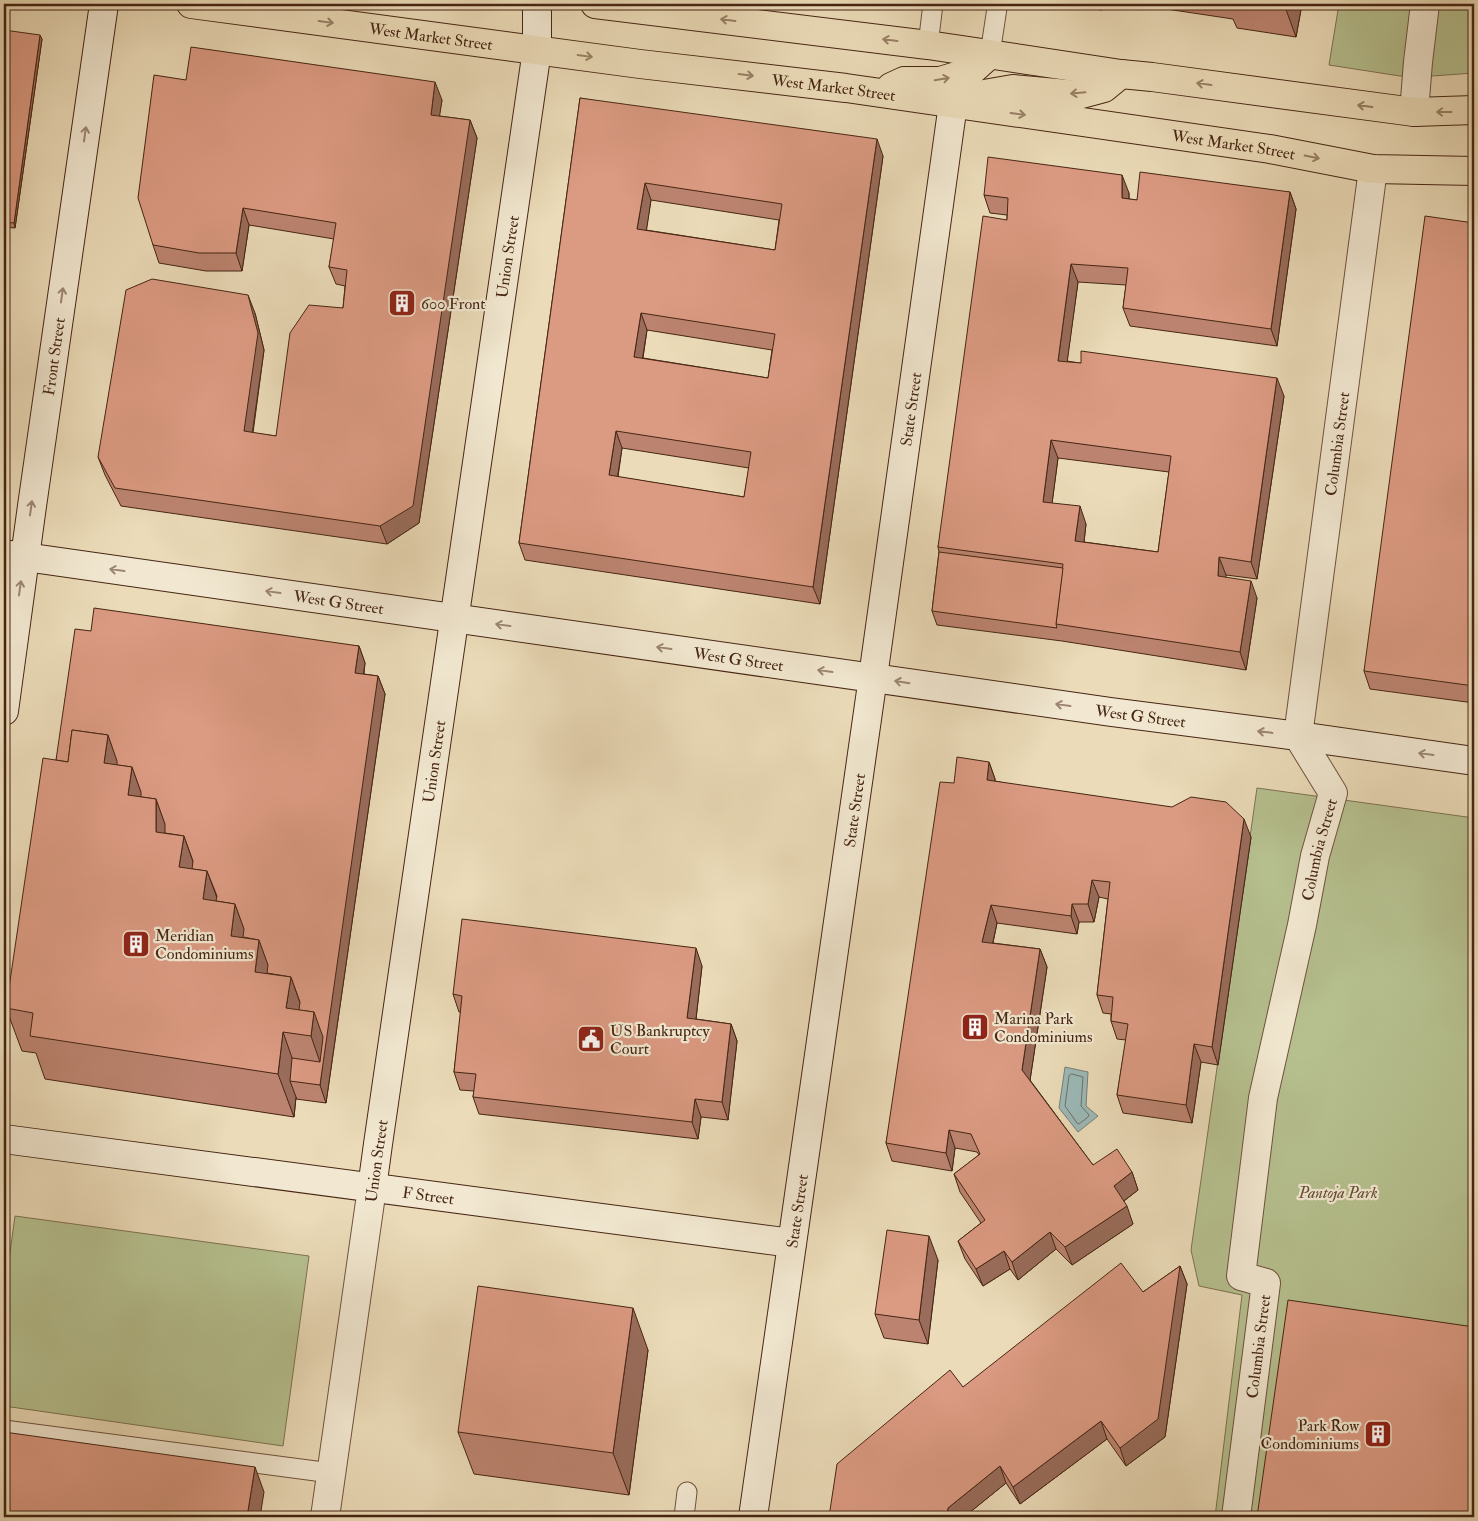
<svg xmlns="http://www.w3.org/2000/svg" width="1478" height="1521" font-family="'IM FELL Double Pica',serif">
<rect width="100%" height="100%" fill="#ebdbb8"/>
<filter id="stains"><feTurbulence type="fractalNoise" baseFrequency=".004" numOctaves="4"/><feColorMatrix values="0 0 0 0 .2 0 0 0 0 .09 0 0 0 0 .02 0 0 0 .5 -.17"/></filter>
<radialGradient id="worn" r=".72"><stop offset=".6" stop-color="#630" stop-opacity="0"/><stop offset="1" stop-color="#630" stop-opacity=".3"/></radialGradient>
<g fill="#b6c08f" stroke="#7e7251">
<polygon points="1339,4 1474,4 1474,73 1432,76 1400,76 1329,65"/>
<polygon points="1257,788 1474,818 1474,1350 1270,1517 1215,1517 1242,1295 1199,1286 1191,1250"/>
<polygon points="15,1216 309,1256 283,1446 4,1406 4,1296"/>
</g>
<polygon fill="#9bb9b7" stroke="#797e75" points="1065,1067 1088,1072 1086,1106 1098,1116 1078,1132 1059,1108"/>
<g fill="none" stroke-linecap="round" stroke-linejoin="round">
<polygon stroke="#706f65" stroke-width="1" points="1072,1074 1083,1077 1081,1106 1089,1115 1088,1117 1079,1124 1077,1123 1065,1106 1069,1076"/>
<g stroke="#6f523c" stroke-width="21">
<g id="lane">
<polyline points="928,45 933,4"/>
<polyline points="990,54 997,8 995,4"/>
<polyline points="4,1430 331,1473"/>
<polyline points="684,1517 687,1492"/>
</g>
</g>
<g stroke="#6f523c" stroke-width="30">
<g id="street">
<polyline points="1414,112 1418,62 1425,4"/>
<polyline points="325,1517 372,1188"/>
<path id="s1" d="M1236,1517L1266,1283L1241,1276L1263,1098L1302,925L1315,856L1333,793L1298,736L1373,169"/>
</g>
</g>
<g stroke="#462513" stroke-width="30">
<g id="secondary">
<path id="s2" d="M4,554L1111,712L1298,736L1474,761"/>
<path id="s3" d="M4,711L32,506L104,4"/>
<path id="s4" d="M4,1139L792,1243"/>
<path id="s5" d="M372,1188L378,1144L537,50V4"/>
<path id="s6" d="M753,1517L873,677L953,104"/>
</g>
</g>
<g stroke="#462513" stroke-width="30">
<g id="primary">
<path id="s7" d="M191,4L640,64L846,88L1270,149L1373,169L1474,171"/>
<polyline points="595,4 928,45 1121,74 1152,77 1414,112 1474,110"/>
<polyline points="891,87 904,81 940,81 970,72 990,54"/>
<polyline points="964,100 984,94 1013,89 1078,95 1104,88 1121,74"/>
</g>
</g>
<use href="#lane" stroke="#f2e8d1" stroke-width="19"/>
<use href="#street" stroke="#f2e8d1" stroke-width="28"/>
<use href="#secondary" stroke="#f2e8d1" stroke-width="28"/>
<use href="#primary" stroke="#ebdbb8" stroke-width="28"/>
</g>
<g fill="#bc8470" stroke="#462513" fill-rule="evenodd">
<polygon points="1057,4 1103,4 1102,10"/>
<polygon points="1133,4 1302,4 1296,37 1237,28 1233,19"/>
<polygon points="4,30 42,39 15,228 4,227"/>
<polygon points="186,80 442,100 439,116 470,120 477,138 419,523 387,544 121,506 105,475 98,457 255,313 264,350 253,433 276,436 343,308 345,286 336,284 329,267 334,239 249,225 242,271 206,271 159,263 153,245"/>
<path d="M580,98L883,156L820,604L525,560L519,543ZM651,200L779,220L775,250L646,230ZM647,330L772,350L768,378L643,358ZM622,448L749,468L744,497L618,477Z"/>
<path d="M1290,192L1296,209L1277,346L1130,326L1123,308L1126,285L1078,282L1067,361L1284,396L1257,579L1226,575L1225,577L1257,598L1246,670L1062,641L937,625L932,611L939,552L938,547L1007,220V215L990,213L984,195L1129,193V199L1137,200ZM1058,458L1169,472L1158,552L1084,542L1086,524L1052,503Z"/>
<polygon points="1474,223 1474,703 1370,689 1364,671"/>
<polygon points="91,631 359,646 365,663 364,674 378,676 385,694 326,1103 296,1099 296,1097 294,1117 45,1079 36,1053 22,1051 6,1008 56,760"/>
<polygon points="989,762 995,779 995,781 1251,837 1218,1065 1201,1062 1192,1123 1123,1113 1117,1095 1126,1040 1117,1039 1111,1021 1111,1014 1103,1013 1097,995 1108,899 1099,897 1094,922 1079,922 1077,934 997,923 993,943 1040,949 1047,967 1030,1080 1093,1165 1132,1172 1138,1190 1124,1201 1133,1224 1072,1265 1056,1249 1018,1280 1010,1269 983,1286 965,1259 958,1241 981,1223 960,1192 954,1174 979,1155 977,1152 955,1148 952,1171 892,1161 886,1143 954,783"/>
<polygon points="702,966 696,1019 731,1024 737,1041 728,1120 701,1117 698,1139 479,1114 473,1097 474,1091 460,1090 454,1072 461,1012 459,1012 453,994"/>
<polygon points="938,1260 928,1344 884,1338 875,1314"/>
<polygon points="1180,1266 1187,1284 1165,1437 1126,1466 1107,1439 1020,1504 1006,1483 964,1517 829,1517 963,1387 1143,1292"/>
<polygon points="648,1350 629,1495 474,1474 458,1432"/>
</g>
<g fill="#996c5b" stroke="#462513">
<polygon points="1100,4 1103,4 1102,10"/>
<polygon points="1284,4 1302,4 1296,37"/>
<polygon points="40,35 42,39 15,228 14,223"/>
<polygon points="435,82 442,100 437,133 431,115"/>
<polygon points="470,120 477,138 419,523 387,544 380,526"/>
<polygon points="877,139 883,156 820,604 813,587"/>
<polygon points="1122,175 1129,193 1128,216 1122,198"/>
<polygon points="645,183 651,200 644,247 637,229"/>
<polygon points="1290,192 1296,209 1277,346 1271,329"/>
<polygon points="243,208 249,225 242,271 236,253"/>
<polygon points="1071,264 1078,282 1065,378 1058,361"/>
<polygon points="248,295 255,313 264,350 250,449 244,431"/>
<polygon points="641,313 647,330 640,374 634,357"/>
<polygon points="1277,378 1284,396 1257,579 1251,562"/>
<polygon points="616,431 622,448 615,493 609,475"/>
<polygon points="1051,440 1058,458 1050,519 1043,502"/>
<polygon points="1080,506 1086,524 1082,559 1075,541"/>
<polygon points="1219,557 1226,575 1225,594 1218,576"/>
<polygon points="1251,581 1257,598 1246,670 1240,652"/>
<polygon points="359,646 365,663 361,690 355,673"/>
<polygon points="378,676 385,694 326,1103 320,1085 322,1068 311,1036 314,1012"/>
<polygon points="108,735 124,778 104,763"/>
<polygon points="989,762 995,779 993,798 987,780"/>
<polygon points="132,767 148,810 128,795"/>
<polygon points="156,799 172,842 156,832"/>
<polygon points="1244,819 1251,837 1218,1065 1212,1047"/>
<polygon points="184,836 199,879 179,867"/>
<polygon points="207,871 223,914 203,899"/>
<polygon points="1092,880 1099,897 1094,922 1088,904"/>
<polygon points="235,904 251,947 231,936"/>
<polygon points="1072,904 1079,922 1077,934 1071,916"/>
<polygon points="991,905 997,923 989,960 982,942"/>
<polygon points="259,940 275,983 255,972"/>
<polygon points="696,948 702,966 694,1036 687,1018"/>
<polygon points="1040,949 1047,967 1029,1087 1022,1070"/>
<polygon points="291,977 306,1020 286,1008"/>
<polygon points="731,1024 737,1041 728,1120 722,1102"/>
<polygon points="283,1032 298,1075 290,1081 296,1097 294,1117 278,1074"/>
<polygon points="1194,1044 1201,1062 1192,1123 1186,1105"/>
<polygon points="695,1099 701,1117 698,1139 692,1122"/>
<polygon points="949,1130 955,1148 952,1171 946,1153"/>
<polygon points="1132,1172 1138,1190 1121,1203 1114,1186"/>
<polygon points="1127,1206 1133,1224 1072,1265 1065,1247"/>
<polygon points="1050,1232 1056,1249 1018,1280 1012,1262"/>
<polygon points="929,1236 938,1260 928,1344 919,1320"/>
<polygon points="1004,1251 1010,1269 983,1286 976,1269"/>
<polygon points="1180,1266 1187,1284 1165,1437 1126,1466 1120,1448"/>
<polygon points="633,1308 648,1350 629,1495 613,1453"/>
<polygon points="1101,1421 1107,1439 1020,1504 1013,1487"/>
<polygon points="1000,1466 1006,1483 964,1517 947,1517 948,1508"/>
<polygon points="255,1467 264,1492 260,1517 247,1517"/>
</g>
<g fill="#db9a82" stroke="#462513" fill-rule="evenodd">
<polygon points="4,30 40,35 14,223 4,222"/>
<polygon points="191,47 435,82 431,115 470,120 413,506 380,526 115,488 98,457 126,290 152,279 248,295 258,333 244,431 276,436 290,333 309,305 343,308 347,270 329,267 336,223 243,208 236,253 199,253 153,245 138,198 154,75 186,80"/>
<path d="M580,98L877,139L813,587L519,543ZM645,183L782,204L775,250L637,229ZM641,313L775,334L768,378L634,357ZM616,431L751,452L744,497L609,475Z"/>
<path d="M988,157L1122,175V198L1137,200L1140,172L1290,192L1271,329L1123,308L1128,268L1071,264L1058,361L1081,363V351L1277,378L1251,562L1219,557L1218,576L1251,581L1240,652L1056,624L1063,564L938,547L983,216L1007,220L1008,198L984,195ZM1051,440L1171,456L1158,552L1075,541L1080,506L1043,502Z"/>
<polygon points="1425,216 1474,223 1474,686 1364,671"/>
<polygon points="939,552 1063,568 1056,624 1057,628 932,611"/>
<polygon points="94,608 359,646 355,673 378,676 320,1085 290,1081 292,1058 320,1062 323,1037 314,1012 299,1010 300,1002 291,977 267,973 268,965 259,940 243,937 244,929 235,904 216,901 217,896 207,871 192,869 193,861 184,836 165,833 165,824 156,799 141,797 141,792 132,767 117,765 117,761 108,735 72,730 68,762 56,760 75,629 91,631"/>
<polygon points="72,730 108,735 104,763 132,767 128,795 156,799 156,832 184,836 179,867 207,871 203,899 235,904 231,936 259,940 255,972 291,977 286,1008 314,1012 311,1036 283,1032 278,1074 30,1036 33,1013 6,1008 43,758 68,762"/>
<polygon points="957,757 989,762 987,780 1172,807 1191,797 1226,802 1244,819 1212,1047 1194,1044 1186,1105 1117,1095 1128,1024 1111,1021 1113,997 1097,995 1110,882 1092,880 1088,904 1072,904 1071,916 991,905 982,942 1040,949 1022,1070 1093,1165 1117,1149 1132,1172 1114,1186 1127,1206 1065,1247 1050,1232 1012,1262 1004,1251 976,1269 958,1241 985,1220 954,1174 980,1154 971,1134 949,1130 946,1153 886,1143 940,782 954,783"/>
<polygon points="462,919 696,948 687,1018 731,1024 722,1102 695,1099 692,1122 473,1097 476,1074 454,1072 462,996 453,994"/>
<polygon points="887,1230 929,1236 919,1320 875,1314"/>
<polygon points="1121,1263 1143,1292 1180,1266 1158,1419 1120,1448 1101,1421 1013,1487 1000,1466 948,1508 947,1517 829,1517 837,1464 950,1370 963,1387"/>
<polygon points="478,1286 633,1308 613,1453 458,1432"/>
<polygon points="1288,1300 1474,1327 1474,1517 1257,1517"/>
<polygon points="4,1432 255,1467 247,1517 4,1517"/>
<polygon points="1075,1514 1094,1517 1074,1517"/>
</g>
<defs><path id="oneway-shaft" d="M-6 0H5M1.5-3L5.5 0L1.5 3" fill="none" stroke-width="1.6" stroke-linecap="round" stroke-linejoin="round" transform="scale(1.25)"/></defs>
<g stroke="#988066">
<use href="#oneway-shaft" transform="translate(728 20) rotate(-173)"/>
<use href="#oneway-shaft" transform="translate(326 22) rotate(8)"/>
<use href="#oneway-shaft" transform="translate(890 40) rotate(-173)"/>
<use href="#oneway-shaft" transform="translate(585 56) rotate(8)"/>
<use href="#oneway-shaft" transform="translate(746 75) rotate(7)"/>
<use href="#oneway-shaft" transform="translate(942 79) rotate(-10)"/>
<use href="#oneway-shaft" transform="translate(1204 84) rotate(-172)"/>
<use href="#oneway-shaft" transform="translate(1078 93) rotate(175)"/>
<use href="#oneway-shaft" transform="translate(1365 106) rotate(-173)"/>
<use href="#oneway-shaft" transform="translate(1444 112) rotate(-180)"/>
<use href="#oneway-shaft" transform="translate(1018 114) rotate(8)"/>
<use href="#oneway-shaft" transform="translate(1312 157) rotate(11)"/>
</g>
<g stroke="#9c8672">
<use href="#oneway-shaft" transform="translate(85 134) rotate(-82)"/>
<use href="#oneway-shaft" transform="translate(62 295) rotate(-82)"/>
<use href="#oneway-shaft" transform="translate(31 508) rotate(-82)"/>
<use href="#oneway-shaft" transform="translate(117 570) rotate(-172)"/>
<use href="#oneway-shaft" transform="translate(20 588) rotate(-82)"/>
<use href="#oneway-shaft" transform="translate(273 592) rotate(-172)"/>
<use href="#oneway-shaft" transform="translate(503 625) rotate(-172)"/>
<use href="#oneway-shaft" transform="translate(664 648) rotate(-172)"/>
<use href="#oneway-shaft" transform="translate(825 671) rotate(-172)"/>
<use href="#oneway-shaft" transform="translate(902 682) rotate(-171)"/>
<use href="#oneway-shaft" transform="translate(1063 705) rotate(-172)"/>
<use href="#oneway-shaft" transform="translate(1265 732) rotate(-173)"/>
<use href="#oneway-shaft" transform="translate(1426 754) rotate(-172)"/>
</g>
<defs>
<g id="building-square" transform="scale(1.4375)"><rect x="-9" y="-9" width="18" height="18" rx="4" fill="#8f2418" stroke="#f2e8d1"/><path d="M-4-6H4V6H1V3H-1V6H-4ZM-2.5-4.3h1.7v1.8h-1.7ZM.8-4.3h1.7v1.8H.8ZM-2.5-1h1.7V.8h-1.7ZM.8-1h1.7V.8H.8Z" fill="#fff"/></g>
<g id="civic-square" transform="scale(1.4375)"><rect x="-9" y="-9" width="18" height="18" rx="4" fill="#8f2418" stroke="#f2e8d1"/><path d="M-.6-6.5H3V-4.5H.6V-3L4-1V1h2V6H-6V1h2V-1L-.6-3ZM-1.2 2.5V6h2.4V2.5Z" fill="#fff"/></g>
</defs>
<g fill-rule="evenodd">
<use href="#building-square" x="402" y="303"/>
<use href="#building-square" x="136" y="944"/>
<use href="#building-square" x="975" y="1027"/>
<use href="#civic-square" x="591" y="1039"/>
<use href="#building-square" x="1378" y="1434"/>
</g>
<g text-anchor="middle" stroke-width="4.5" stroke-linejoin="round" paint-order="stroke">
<g font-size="16" fill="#462513" stroke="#f2e8d1">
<text dy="6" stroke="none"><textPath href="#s7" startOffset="242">West Market Street</textPath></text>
<text dy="6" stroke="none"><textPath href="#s7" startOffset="648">West Market Street</textPath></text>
<text dy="6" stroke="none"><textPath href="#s7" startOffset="1052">West Market Street</textPath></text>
<text dy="6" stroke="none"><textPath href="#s5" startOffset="941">Union Street</textPath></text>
<text dy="6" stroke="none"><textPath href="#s3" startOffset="358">Front Street</textPath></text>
<text dy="6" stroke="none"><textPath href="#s6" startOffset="1119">State Street</textPath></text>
<text dy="6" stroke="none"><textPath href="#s1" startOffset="1116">Columbia Street</textPath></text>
<text dy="6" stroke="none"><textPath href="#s2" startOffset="338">West G Street</textPath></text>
<text dy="6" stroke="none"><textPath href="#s2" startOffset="742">West G Street</textPath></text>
<text dy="6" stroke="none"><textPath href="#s2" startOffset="1148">West G Street</textPath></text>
<text dy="6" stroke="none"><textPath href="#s5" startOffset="431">Union Street</textPath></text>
<text dy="6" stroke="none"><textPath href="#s6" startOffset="714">State Street</textPath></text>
<text dy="6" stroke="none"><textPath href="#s1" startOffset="696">Columbia Street</textPath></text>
<text transform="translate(376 1161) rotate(-82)" y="6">Union Street</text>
<text dy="6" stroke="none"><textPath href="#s4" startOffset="428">F Street</textPath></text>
<text dy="6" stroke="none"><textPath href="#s6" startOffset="309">State Street</textPath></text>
<text dy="6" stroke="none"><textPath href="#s1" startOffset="172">Columbia Street</textPath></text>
</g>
<g font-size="16" fill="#462513" stroke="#f2e8d1" text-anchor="start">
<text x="421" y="309">600 Front</text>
<text x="155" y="941">Meridian<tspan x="155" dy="18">Condominiums</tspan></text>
<text x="994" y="1024">Marina Park<tspan x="994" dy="18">Condominiums</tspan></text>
<text x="610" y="1036">US Bankruptcy<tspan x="610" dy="18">Court</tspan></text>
<text x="1359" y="1431" text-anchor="end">Park Row<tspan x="1359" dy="18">Condominiums</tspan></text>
</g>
<g font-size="16" font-style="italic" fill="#624c32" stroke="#f2e8d1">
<text x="1338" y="1198">Pantoja Park</text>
</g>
</g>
<rect width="1478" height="1521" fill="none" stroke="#ebdbb8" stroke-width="20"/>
<rect x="5" y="5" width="1468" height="1511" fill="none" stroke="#462513" stroke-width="2.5"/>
<rect x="10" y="10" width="1458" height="1501" fill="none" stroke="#462513"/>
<rect width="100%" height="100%" filter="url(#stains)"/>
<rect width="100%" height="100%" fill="url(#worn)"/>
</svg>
